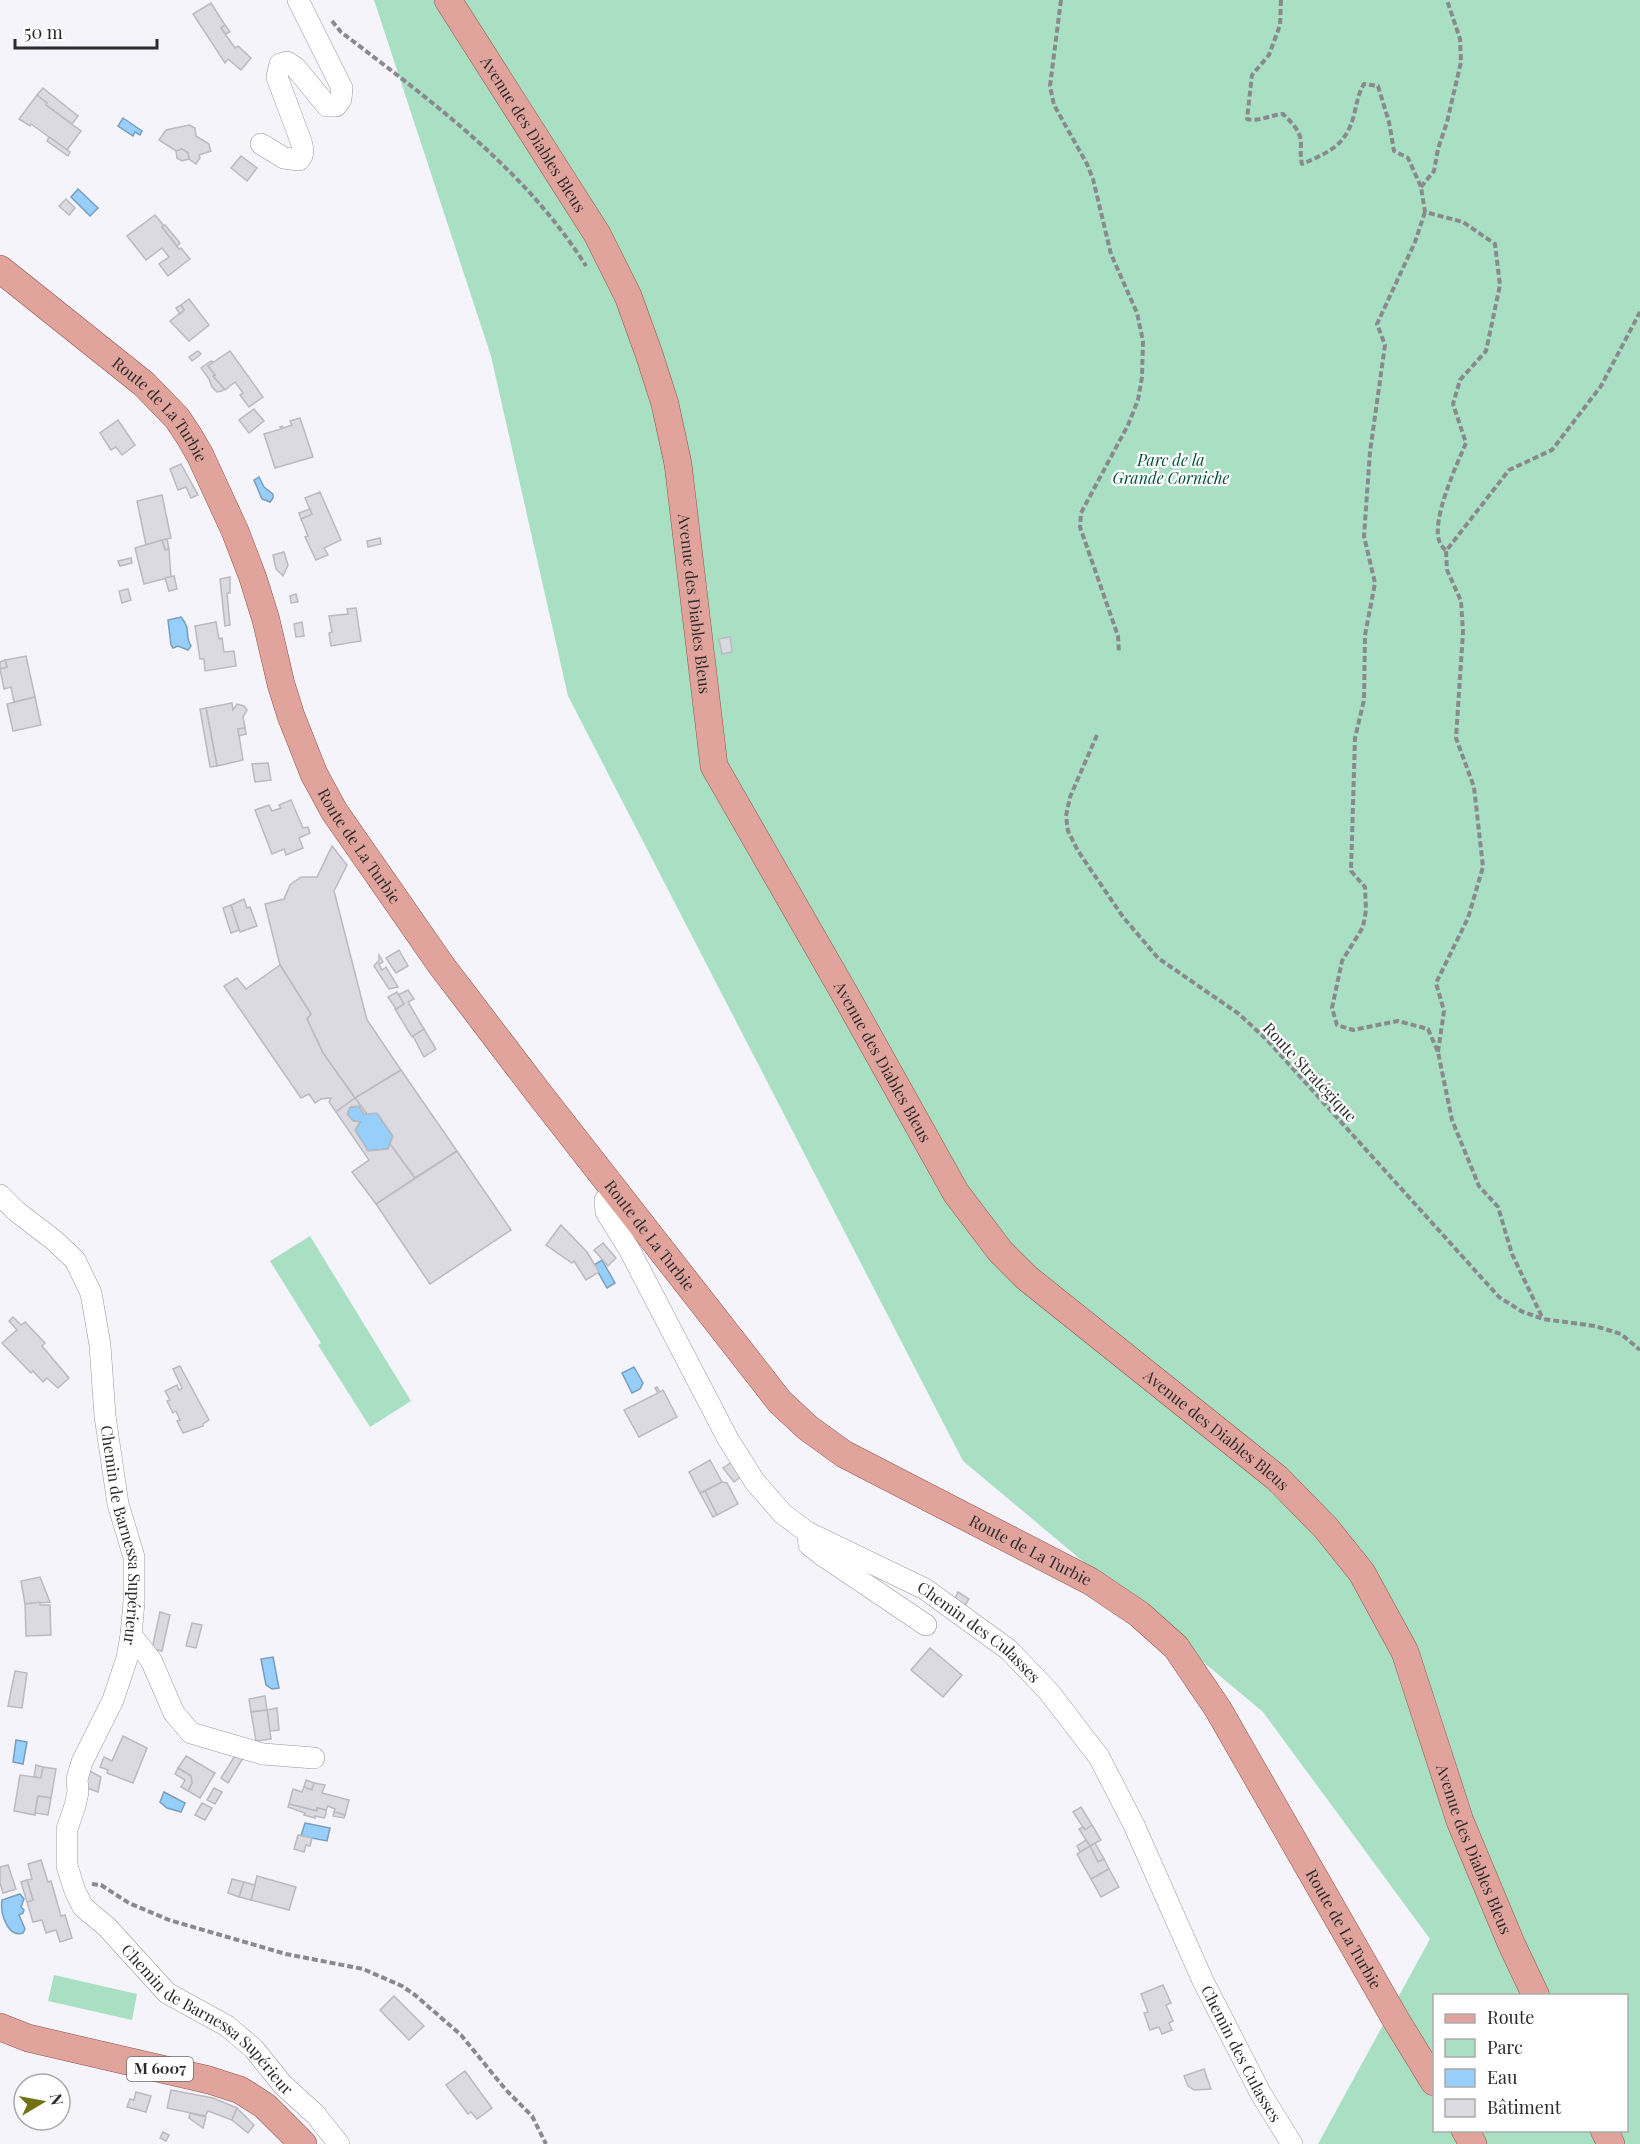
<svg xmlns="http://www.w3.org/2000/svg" width="1640" height="2144" font-family="'Playfair Display',serif">
<rect width="100%" height="100%" fill="#f4f4fa"/>
<g fill="#a9e0c4" fill-rule="evenodd">
<path d="M374,0H1640V2144H1318L1430,1939L1263,1712L963,1461L568,696L491,356ZM1434,1996H1626V2130H1434Z"/>
<polygon points="310,1236 411,1401 370,1427 318,1345 321,1343 270,1261"/>
<polygon points="54,1975 137,1994 132,2020 48,2001"/>
</g>
<g fill="#98cffa" stroke="#779ebc" stroke-width="1.5">
<polygon points="123,118 142,131 140,135 135,132 133,136 118,126"/>
<polygon points="78,189 98,208 90,216 71,197"/>
<polygon points="259,477 264,487 273,494 273,498 270,502 262,499 254,480"/>
<path d="M181,617C192,630 184,635 191,646L188,650L178,646L173,648L171,645L168,620Z"/>
<polygon points="359,1106 364,1114 377,1113 393,1136 388,1149 368,1151 355,1130 360,1122 353,1121 347,1114 350,1107"/>
<polygon points="602,1260 615,1283 607,1288 594,1265"/>
<polygon points="634,1367 643,1383 640,1389 632,1393 622,1373"/>
<polygon points="273,1657 279,1688 272,1689 266,1685 261,1659"/>
<polygon points="16,1740 27,1742 23,1764 13,1762"/>
<polygon points="164,1792 185,1803 181,1812 167,1808 160,1802"/>
<polygon points="305,1823 330,1828 327,1841 301,1836"/>
<path d="M20,1894L24,1899L21,1907L24,1910L23,1913L19,1915L25,1929L23,1933C7,1938 0,1912 2,1900Z"/>
</g>
<g fill="#dadae0" stroke="#babac0" stroke-width="1.5">
<polygon points="211,3 225,25 221,28 235,48 238,46 251,58 241,70 228,59 225,63 193,14"/>
<polygon points="225,25 230,32 226,34 221,28"/>
<polygon points="43,88 78,116 72,124 46,105 47,103 37,95"/>
<polygon points="37,95 47,103 46,105 81,131 67,150 31,124 30,126 19,119"/>
<polygon points="189,125 195,128 196,136 209,144 210,149 211,151 199,155 200,158 196,164 189,159 188,153 182,149 176,151 159,140 166,130"/>
<polygon points="49,137 70,152 68,156 47,141"/>
<polygon points="182,149 188,153 189,159 182,161 177,158 176,151"/>
<polygon points="241,156 257,168 247,181 231,168"/>
<polygon points="66,199 75,208 69,215 59,206"/>
<polygon points="155,215 164,226 162,227 179,249 181,248 190,259 168,276 159,264 169,257 162,248 146,260 127,236"/>
<polygon points="165,225 180,243 177,246 162,227"/>
<polygon points="189,299 209,325 189,341 170,321 184,310 181,305"/>
<polygon points="181,305 184,310 180,314 176,308"/>
<polygon points="198,351 201,354 192,361 189,357"/>
<polygon points="230,351 263,397 249,407 240,395 243,393 235,382 225,390 213,376 215,375 208,366"/>
<polygon points="211,361 213,362 208,366 215,375 213,376 224,389 222,391 217,392 212,387 209,379 201,368"/>
<polygon points="254,409 264,421 249,433 239,420"/>
<polygon points="300,418 313,457 275,468 264,434 281,429 280,427 282,426 283,428 292,425 290,421"/>
<polygon points="118,420 135,445 122,455 116,447 111,450 100,433"/>
<polygon points="181,464 198,495 191,498 186,487 178,490 170,469"/>
<polygon points="320,492 341,540 324,548 328,555 316,560 305,537 308,536 301,519 312,514 305,498"/>
<polygon points="162,495 171,538 146,545 137,501"/>
<polygon points="310,509 312,514 301,519 299,513"/>
<polygon points="380,538 381,544 368,547 367,541"/>
<polygon points="167,539 169,549 165,550 162,540"/>
<polygon points="162,540 165,550 169,549 171,577 144,584 135,548"/>
<polygon points="284,552 288,565 283,576 276,569 273,555"/>
<polygon points="131,558 132,563 120,566 118,561"/>
<polygon points="174,576 177,589 169,591 165,578"/>
<polygon points="230,577 230,593 227,593 230,625 225,626 220,579"/>
<polygon points="128,589 131,600 122,603 119,591"/>
<polygon points="296,594 298,602 291,603 290,596"/>
<polygon points="356,608 361,641 331,646 329,633 332,632 329,616 348,614 347,609"/>
<polygon points="216,622 219,639 222,638 224,652 234,651 236,666 205,671 204,659 200,659 195,626"/>
<polygon points="302,622 304,636 296,637 294,624"/>
<polygon points="730,637 732,652 722,654 719,639"/>
<polygon points="26,656 35,697 14,702 11,687 4,689 0,669 7,667 5,660"/>
<polygon points="5,660 7,667 0,669 0,662"/>
<polygon points="35,697 41,725 13,731 7,704"/>
<polygon points="232,703 233,710 237,704 244,706 247,710 243,717 245,728 238,729 243,760 217,766 206,708"/>
<polygon points="206,708 217,766 210,767 200,709"/>
<polygon points="245,728 246,734 239,736 238,729"/>
<polygon points="268,763 271,780 255,782 252,764"/>
<polygon points="291,800 303,828 308,827 310,833 299,838 303,848 286,855 284,849 272,854 255,810 269,805 272,811 281,808 279,805"/>
<polygon points="332,846 347,865 334,891 367,1020 401,1070 355,1098 323,1053 307,1019 311,1014 280,965 265,904 284,899 290,885 301,877 317,877"/>
<polygon points="244,899 247,908 250,907 257,926 240,932 231,905"/>
<polygon points="231,905 239,930 231,933 223,908"/>
<polygon points="399,950 408,966 396,973 386,958"/>
<polygon points="379,955 383,962 379,964 382,970 386,967 398,987 389,989 374,966 379,960"/>
<polygon points="280,965 311,1014 307,1019 323,1053 355,1098 336,1112 329,1102 331,1098 321,1099 315,1103 309,1094 301,1098 224,986 237,978 246,989"/>
<polygon points="408,990 414,999 408,1002 424,1029 412,1037 395,1009 404,1004 398,995"/>
<polygon points="397,992 404,1004 396,1009 388,997"/>
<polygon points="424,1029 436,1049 424,1057 413,1036"/>
<polygon points="401,1070 457,1151 415,1178 390,1144 393,1136 377,1113 367,1114 355,1098"/>
<polygon points="355,1098 367,1114 364,1114 359,1106 350,1107 347,1114 353,1121 360,1122 355,1130 368,1151 388,1149 390,1144 415,1178 376,1204 352,1172 369,1160 336,1112"/>
<polygon points="457,1151 511,1230 430,1284 376,1204"/>
<polygon points="561,1225 587,1252 599,1272 586,1280 574,1261 572,1263 546,1245"/>
<polygon points="603,1243 616,1258 608,1266 594,1250"/>
<polygon points="13,1317 21,1325 25,1322 45,1343 42,1346 69,1378 58,1388 47,1378 43,1382 33,1371 31,1373 2,1343 17,1330 9,1321"/>
<polygon points="180,1366 209,1420 203,1424 203,1426 183,1433 177,1421 180,1420 176,1411 173,1413 167,1401 170,1400 165,1391 177,1385 179,1390 182,1388 173,1369"/>
<polygon points="657,1387 660,1392 663,1390 677,1417 639,1437 624,1410 658,1393 655,1388"/>
<polygon points="710,1460 722,1482 700,1493 689,1472"/>
<polygon points="732,1462 743,1475 734,1482 723,1468"/>
<polygon points="722,1482 727,1483 738,1504 717,1515 705,1491"/>
<polygon points="705,1491 717,1515 713,1517 700,1493"/>
<polygon points="40,1577 50,1602 25,1604 21,1581"/>
<polygon points="958,1592 969,1599 963,1609 953,1602"/>
<polygon points="40,1602 40,1605 50,1605 51,1635 26,1636 25,1604"/>
<polygon points="160,1612 170,1615 162,1651 152,1649"/>
<polygon points="192,1623 202,1625 196,1648 186,1646"/>
<polygon points="930,1648 962,1675 943,1697 911,1670"/>
<polygon points="15,1671 27,1673 22,1708 8,1706"/>
<polygon points="265,1696 267,1710 251,1712 249,1699"/>
<polygon points="277,1708 279,1730 270,1731 267,1710"/>
<polygon points="267,1710 271,1739 256,1741 251,1712"/>
<polygon points="123,1736 147,1748 133,1783 107,1773 108,1770 100,1767 104,1757 112,1761"/>
<polygon points="236,1754 243,1758 228,1783 221,1778"/>
<polygon points="186,1756 215,1773 200,1798 188,1791 192,1783 191,1776 178,1768"/>
<polygon points="36,1765 43,1767 41,1778 34,1777"/>
<polygon points="43,1767 56,1769 51,1798 38,1796 35,1815 14,1811 20,1775 41,1778"/>
<polygon points="178,1768 191,1776 192,1783 188,1791 181,1787 185,1780 175,1774"/>
<polygon points="86,1769 101,1777 98,1792 84,1787"/>
<polygon points="306,1780 314,1783 312,1790 304,1787"/>
<polygon points="314,1783 325,1785 322,1793 349,1800 345,1815 334,1812 335,1809 328,1806 326,1810 317,1808 317,1811 289,1804 293,1789 302,1792 304,1787 312,1790"/>
<polygon points="214,1788 222,1792 215,1804 207,1800"/>
<polygon points="38,1796 51,1798 48,1815 35,1813"/>
<polygon points="202,1803 212,1808 205,1820 195,1815"/>
<polygon points="289,1804 317,1811 317,1808 326,1810 326,1814 324,1818 315,1816 315,1818 304,1815 305,1813 288,1807"/>
<polygon points="1081,1807 1092,1825 1085,1830 1073,1812"/>
<polygon points="334,1812 345,1815 344,1818 333,1816"/>
<polygon points="1092,1825 1101,1840 1090,1846 1079,1829 1083,1827 1085,1830"/>
<polygon points="298,1835 312,1838 310,1846 306,1845 304,1852 294,1849"/>
<polygon points="1086,1840 1090,1846 1080,1852 1077,1846"/>
<polygon points="1095,1843 1104,1859 1098,1862 1090,1846"/>
<polygon points="1090,1846 1098,1862 1104,1859 1109,1869 1091,1879 1077,1854"/>
<polygon points="41,1860 48,1882 51,1881 61,1916 65,1915 72,1938 60,1942 56,1930 46,1933 42,1920 33,1922 27,1902 33,1900 27,1880 32,1879 28,1864"/>
<polygon points="8,1865 16,1889 3,1893 0,1883 0,1867"/>
<polygon points="1109,1869 1119,1887 1101,1897 1091,1879"/>
<polygon points="257,1876 296,1887 289,1910 251,1900"/>
<polygon points="232,1879 244,1882 239,1897 228,1893"/>
<polygon points="27,1880 33,1900 27,1902 21,1882"/>
<polygon points="244,1882 255,1885 251,1900 239,1897"/>
<polygon points="1163,1985 1171,2003 1166,2005 1173,2021 1169,2023 1172,2030 1162,2034 1159,2027 1150,2030 1144,2013 1148,2012 1141,1994"/>
<polygon points="394,1996 424,2026 409,2040 380,2010"/>
<polygon points="1204,2069 1211,2089 1194,2090 1188,2086 1184,2076"/>
<polygon points="465,2071 492,2108 477,2119 471,2112 468,2114 446,2085"/>
<polygon points="171,2090 213,2098 237,2108 232,2120 208,2111 205,2116 167,2108"/>
<polygon points="136,2092 151,2096 146,2112 127,2107 130,2099 134,2100"/>
<polygon points="237,2108 254,2125 248,2133 232,2120"/>
<polygon points="190,2113 206,2117 203,2128 189,2118"/>
<polygon points="163,2132 169,2135 166,2141 160,2138"/>
</g>
<g fill="none" stroke-linecap="round" stroke-linejoin="round">
<g stroke="#97979d" stroke-width="22">
<g id="minor">
<path d="M261,144L284,158L299,160C305,154 303,147 300,139L277,77L280,64L287,62L296,68L327,106H336L341,99L342,88L298,0"/>
<path id="s1" d="M615,1189L605,1200L606,1212L629,1249L728,1439L755,1482L783,1514L807,1532L925,1589L1009,1650L1049,1692L1099,1757L1134,1825L1203,1981L1261,2094L1292,2144"/>
<path id="s2" d="M0,1195L16,1211L55,1241L75,1260L91,1293L100,1345L105,1416L118,1504L134,1557V1602L131,1635L127,1658L113,1700L82,1762L77,1779L78,1792L75,1806L67,1829V1866L75,1891L83,1907L107,1927L167,1993L227,2026L254,2049L283,2085L315,2114L339,2144"/>
<polyline points="808,1537 809,1545 822,1555 926,1625"/>
<polyline points="131,1635 151,1660 174,1713 191,1733 263,1754 314,1758"/>
</g>
</g>
<g stroke="#93524a" stroke-width="28">
<g id="major">
<path id="s3" d="M448,0L597,234L628,296L649,354L665,404L678,464L714,766L846,996L956,1193L1000,1251L1027,1278L1277,1478L1326,1528L1362,1573L1405,1652L1460,1821L1511,1943L1536,1996"/>
<path id="s4" d="M0,269L144,384L177,418L189,436L200,455L235,531L253,578L266,620L281,684L291,716L314,774L334,811L441,965L537,1091L780,1402L808,1428L844,1454L1090,1581L1139,1614L1176,1647L1218,1709L1396,2020L1434,2082"/>
<polyline points="0,2027 28,2038 209,2080 240,2090 265,2106 303,2144"/>
<polyline points="1465,2130 1473,2144"/>
<polyline points="1604,2130 1611,2144"/>
</g>
</g>
<g stroke="#8a8a8e" stroke-width="4" stroke-dasharray="6 3" stroke-linecap="butt">
<polyline points="1061,0 1050,86 1054,105 1087,164 1093,179 1111,254 1137,313 1143,341 1142,377 1138,400 1128,425 1081,513 1080,527 1118,636 1119,653"/>
<path d="M1281,0L1280,25L1269,55L1252,75L1247,119C1259,122 1270,115 1283,114C1291,122 1301,131 1301,143C1301,151 1300,157 1302,164C1330,152 1346,145 1354,115C1357,103 1358,94 1364,84L1378,86L1389,122L1394,151L1408,158L1421,187L1425,212L1463,222L1495,244L1500,285L1486,351L1460,380L1453,404L1466,443C1457,464 1430,522 1440,543C1440,544 1445,550 1446,551"/>
<path d="M332,21L341,32C431,101 525,169 586,266"/>
<polyline points="1421,187 1434,171 1438,149 1447,122 1461,62 1460,39 1447,0"/>
<polyline points="1425,212 1415,242 1377,324 1385,345 1370,452 1364,536 1375,583 1365,635 1364,700 1355,738 1351,871 1365,887 1366,910 1363,927 1342,961 1332,1008 1337,1025 1353,1030 1398,1021 1428,1029 1438,1052 1452,1120 1479,1186 1498,1207 1512,1254 1543,1319"/>
<polyline points="1097,735 1070,797 1066,816 1068,831 1078,851 1123,917 1158,958 1239,1014 1267,1040 1499,1297 1521,1311 1543,1319 1595,1326 1621,1334 1640,1350"/>
<polyline points="1438,1052 1444,1011 1436,983 1468,918 1483,867 1474,787 1456,738 1463,632 1461,601 1447,570 1446,551 1509,470 1552,450 1601,386 1640,312"/>
<polyline points="92,1884 101,1885 129,1903 169,1920 286,1954 363,1969 402,1986 415,1995 461,2035 506,2090 532,2116 546,2144"/>
</g>
<use href="#minor" stroke="#fff" stroke-width="21"/>
<use href="#major" stroke="#e0a49c" stroke-width="27"/>
</g>
<g text-anchor="middle" stroke-width="4.5" stroke-linejoin="round" paint-order="stroke">
<rect fill="#fff" stroke="#6b6b6c" stroke-width="1.5" x="127" y="2057" width="66" height="24" rx="4.5"/>
<g font-size="15" font-weight="bold" fill="#2b2b2d">
<text x="160" y="2074">M 6007</text>
</g>
<g font-size="16" fill="#2b2b2d" stroke="#fff">
<text dy="6" stroke="none"><textPath href="#s3" startOffset="159">Avenue des Diables Bleus</textPath></text>
<text dy="6" stroke="none"><textPath href="#s4" startOffset="214">Route de La Turbie</textPath></text>
<text dy="6" stroke="none"><textPath href="#s3" startOffset="663">Avenue des Diables Bleus</textPath></text>
<text dy="6" stroke="none"><textPath href="#s4" startOffset="700">Route de La Turbie</textPath></text>
<text dy="6" stroke="none"><textPath href="#s3" startOffset="1167">Avenue des Diables Bleus</textPath></text>
<text transform="translate(1310 1072) rotate(47)" y="6">Route Stratégique</text>
<text dy="6" stroke="none"><textPath href="#s4" startOffset="1186">Route de La Turbie</textPath></text>
<text dy="6" stroke="none"><textPath href="#s3" startOffset="1671">Avenue des Diables Bleus</textPath></text>
<text dy="6" stroke="none"><textPath href="#s2" startOffset="381">Chemin de Barnessa Supérieur</textPath></text>
<text dy="6" stroke="none"><textPath href="#s4" startOffset="1690">Route de La Turbie</textPath></text>
<text dy="6" stroke="none"><textPath href="#s1" startOffset="608">Chemin des Culasses</textPath></text>
<text dy="6" stroke="none"><textPath href="#s3" startOffset="2175">Avenue des Diables Bleus</textPath></text>
<text dy="6" stroke="none"><textPath href="#s4" startOffset="2194">Route de La Turbie</textPath></text>
<text dy="6" stroke="none"><textPath href="#s2" startOffset="939">Chemin de Barnessa Supérieur</textPath></text>
<text dy="6" stroke="none"><textPath href="#s1" startOffset="1112">Chemin des Culasses</textPath></text>
</g>
<g font-size="16" font-style="italic" fill="#024e34" stroke="#fff">
<text x="1171" y="466">Parc de la<tspan x="1171" dy="18">Grande Corniche</tspan></text>
</g>
</g>
<rect x="1433" y="1994" width="195" height="138" fill="#ffffff" stroke="#aaaaab" stroke-width="1.5"/>
<rect x="1445" y="2014" width="30" height="9" fill="#e0a49c" stroke="#aaaaab" stroke-width="1.5"/>
<text x="1487" y="2024" font-size="18" fill="#2b2b2d">Route</text>
<rect x="1445" y="2039" width="30" height="18" fill="#a9e0c4" stroke="#aaaaab" stroke-width="1.5"/>
<text x="1487" y="2054" font-size="18" fill="#2b2b2d">Parc</text>
<rect x="1445" y="2069" width="30" height="18" fill="#98cffa" stroke="#aaaaab" stroke-width="1.5"/>
<text x="1487" y="2084" font-size="18" fill="#2b2b2d">Eau</text>
<rect x="1445" y="2099" width="30" height="18" fill="#dadae0" stroke="#aaaaab" stroke-width="1.5"/>
<text x="1487" y="2114" font-size="18" fill="#2b2b2d">Bâtiment</text>
<g transform="translate(42 2102) rotate(80)"><circle r="28" fill="#ffffff" stroke="#aaaaab" stroke-width="1.5"/>
<path d="M0-4.5L10 22L0 15L-10 22Z" fill="#747113"/>
<text y="-9" font-size="16" font-weight="bold" text-anchor="middle" fill="#2b2b2d">N</text>
</g>
<path d="M15 39v9h142v-9" fill="none" stroke="#2b2b2d" stroke-width="3"/>
<text x="24" y="39" font-size="18" fill="#2b2b2d" stroke="#ffffff" stroke-width="4.5" paint-order="stroke">50 m</text>
</svg>
